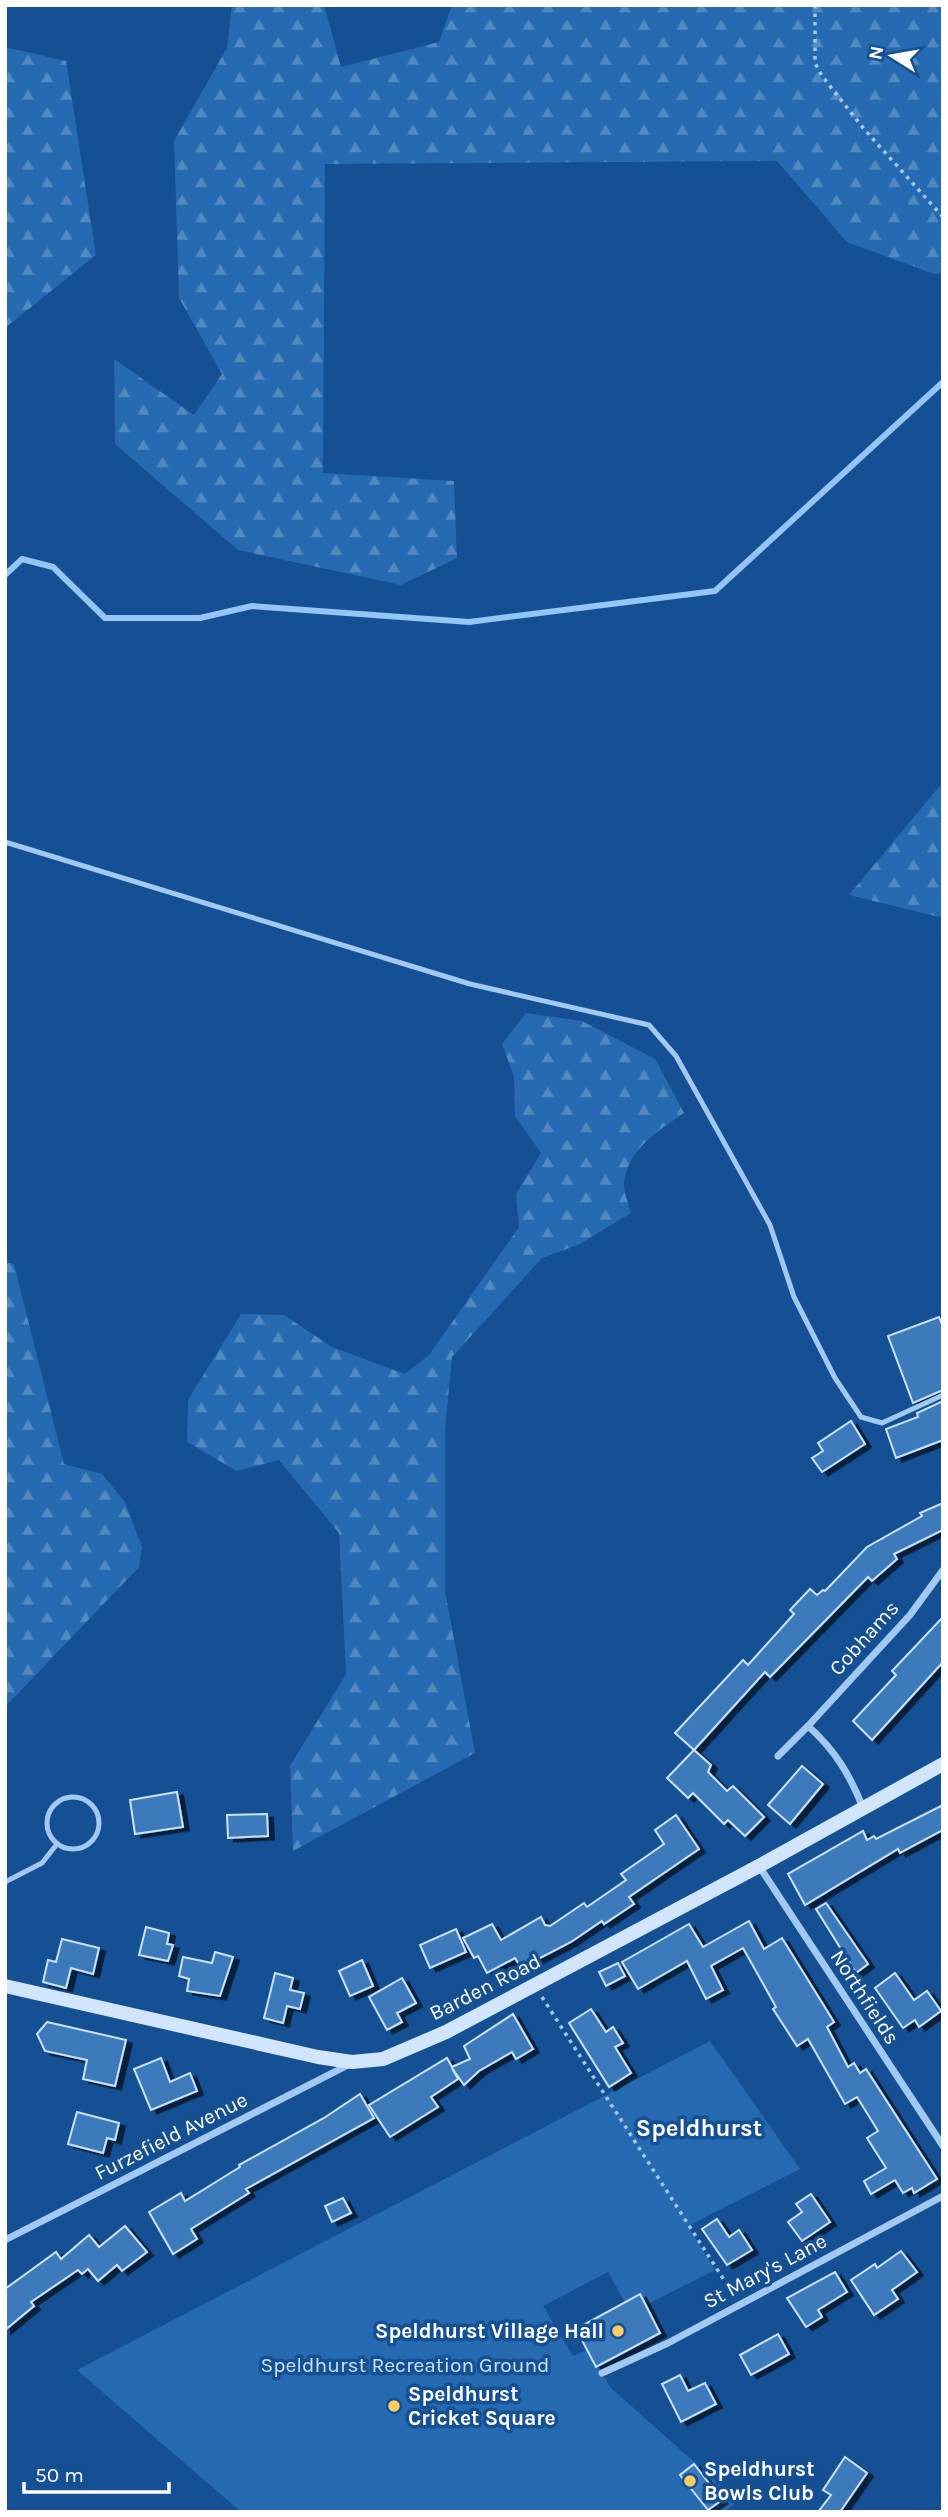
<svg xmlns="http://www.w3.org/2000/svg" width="948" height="2517" font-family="Karla,sans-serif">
<defs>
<pattern id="forest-firs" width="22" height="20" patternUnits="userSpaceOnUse" patternTransform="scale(1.75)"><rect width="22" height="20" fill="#266bb2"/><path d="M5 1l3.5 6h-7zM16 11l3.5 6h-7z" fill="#5189c1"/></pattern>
<filter id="shadow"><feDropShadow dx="6" dy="3.5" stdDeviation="0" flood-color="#0009"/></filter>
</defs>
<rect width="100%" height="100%" fill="#145093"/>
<polygon fill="#266bb2" points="710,2041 800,2169 688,2226 715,2270 646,2305 640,2294 625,2302 608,2272 543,2306 573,2356 587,2350 611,2388 738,2501 724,2512 241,2512 77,2370"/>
<g fill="url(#forest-firs)">
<polygon points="232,5 324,5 341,67 439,42 452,5 943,5 943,273 934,274 847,242 777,161 325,164 323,473 454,481 457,558 401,585 238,550 115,444 114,359 194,415 222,374 179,298 174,141 227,48"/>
<polygon points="5,47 66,61 96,255 5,328"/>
<polygon points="943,782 943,918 849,895"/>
<path d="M526,1013L582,1021L655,1059L684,1113C659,1130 626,1150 624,1185C624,1193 629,1205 631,1213L578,1245L542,1258L452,1357L445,1430V1591L475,1753L293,1851L290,1766L346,1674L339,1533L279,1460L237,1471L187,1442L188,1400L241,1314L284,1315L332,1347L405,1374L429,1355L519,1227L516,1194L541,1153L515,1116L514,1077L502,1044Z"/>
<polygon points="5,1262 14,1264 64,1464 102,1474 125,1502 142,1547 139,1567 5,1707"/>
</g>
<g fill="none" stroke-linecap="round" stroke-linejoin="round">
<polyline stroke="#94c5f5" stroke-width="6" points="5,575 22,559 53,567 105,618 200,618 252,606 469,622 715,591 943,382"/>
</g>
<g fill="#3d7abb" stroke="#cae3fc" stroke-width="2" filter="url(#shadow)">
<polygon points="939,1317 943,1327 943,1390 913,1403 888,1336"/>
<polygon points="943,1401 943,1440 896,1458 886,1429 918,1417 917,1413"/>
<polygon points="851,1421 865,1444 822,1472 812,1458 823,1451 818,1443"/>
<polygon points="943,1503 943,1530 894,1554 897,1559 872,1581 868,1577 770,1677 765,1672 694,1750 675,1733 743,1660 748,1665 794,1614 790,1610 810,1589 817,1595 823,1590 825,1591 867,1547 922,1516 920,1513"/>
<polygon points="943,1617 943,1662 872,1740 853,1721 896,1675 892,1671"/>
<polygon points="694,1750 711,1765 708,1772 727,1791 733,1786 764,1817 745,1836 728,1820 724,1824 693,1793 688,1798 667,1778"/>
<polygon points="802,1766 823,1784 790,1824 768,1805"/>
<polygon points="177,1792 183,1827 135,1834 130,1800"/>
<polygon points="943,1805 943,1830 900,1853 898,1849 805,1905 788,1874 863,1831 867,1840 874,1836 876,1839"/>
<polygon points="267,1814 268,1836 228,1838 227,1815"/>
<polygon points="676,1815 699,1849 629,1897 634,1904 604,1924 602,1921 571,1942 521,1968 515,1958 487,1973 478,1956 474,1958 463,1938 492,1924 501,1940 541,1917 545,1925 550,1926 584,1903 587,1907 626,1880 621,1874 664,1844 655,1830"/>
<polygon points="826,1903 868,1964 856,1973 816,1909"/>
<polygon points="749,1921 764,1949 782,1938 834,2022 827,2027 848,2067 854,2063 860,2073 866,2069 937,2179 914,2193 912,2188 903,2193 895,2180 871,2194 864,2181 886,2168 867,2138 878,2131 857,2097 845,2104 808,2039 797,2046 773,2009 776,2007 743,1948 711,1966 723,1990 706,1999 687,1961 638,1989 622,1962 689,1924 703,1947"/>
<polygon points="146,1927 169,1933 167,1944 173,1945 168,1961 139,1955"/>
<polygon points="456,1929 466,1952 430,1968 420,1945"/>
<polygon points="62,1939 99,1948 93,1974 71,1968 66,1988 43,1982 48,1960 56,1962"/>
<polygon points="215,1952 233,1957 220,1996 187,1991 189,1979 179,1976 183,1957 212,1963"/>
<polygon points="362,1960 373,1986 350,1996 339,1971"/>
<polygon points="618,1963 625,1976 606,1986 599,1972"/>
<polygon points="275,1973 293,1978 290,1990 304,1993 300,2009 287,2006 283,2023 264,2018"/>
<polygon points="895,1973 914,2000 927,1991 941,2011 919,2027 915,2020 903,2028 875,1988"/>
<polygon points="402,1978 416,2003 397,2013 402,2022 387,2030 369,1997"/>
<polygon points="591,2009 606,2032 613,2027 623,2043 615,2047 631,2073 609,2087 569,2023"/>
<polygon points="513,2014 533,2049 516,2059 512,2052 479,2071 464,2085 452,2068 458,2079 431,2097 438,2107 390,2137 369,2105 447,2058 452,2067 470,2059 464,2046"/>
<polygon points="47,2022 126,2040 115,2086 83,2079 87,2060 45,2051 37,2034"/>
<polygon points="161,2058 170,2082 190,2073 197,2091 151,2110 134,2069"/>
<polygon points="360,2094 374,2118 246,2189 249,2193 191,2229 197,2239 173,2254 149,2212 181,2193 185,2201 240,2167 239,2165 324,2118"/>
<polygon points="77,2112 119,2123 115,2140 107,2138 103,2153 68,2144"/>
<polygon points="811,2194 830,2222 802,2241 788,2222 802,2212 796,2204"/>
<polygon points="343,2198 351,2213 332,2222 325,2206"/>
<polygon points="717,2219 729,2237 739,2230 752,2250 727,2265 702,2229"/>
<polygon points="125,2226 147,2252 122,2271 117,2265 98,2281 88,2269 82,2274 78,2270 31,2302 34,2306 5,2330 5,2289 56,2252 61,2259 89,2235 99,2247"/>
<polygon points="901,2251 917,2272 892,2290 898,2299 874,2315 851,2280 875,2264 877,2268"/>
<polygon points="835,2272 847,2292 818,2310 822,2317 806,2327 787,2298"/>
<polygon points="640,2294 660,2333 596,2367 576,2329"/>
<polygon points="778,2334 789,2354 751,2375 740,2355"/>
<polygon points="680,2375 688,2391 705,2383 716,2404 681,2422 662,2384"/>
<polygon points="845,2457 867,2473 840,2512 818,2512 831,2495 823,2490"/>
<polygon points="694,2464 722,2500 708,2510 680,2475"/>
</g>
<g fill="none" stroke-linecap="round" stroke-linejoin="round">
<g stroke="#a2c9f2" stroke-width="3.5" stroke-dasharray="3.5 5" stroke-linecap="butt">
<polyline points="815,5 815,63 822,76 864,129 943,217"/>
<polyline points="542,1997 733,2294"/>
</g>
<g stroke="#a2c9f2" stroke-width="5">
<polyline points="5,842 470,984 649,1025 676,1056 770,1225 794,1297 835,1378 861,1417 882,1423 943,1395"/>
<circle cx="73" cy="1823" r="26"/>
<polyline points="5,1882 42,1863 57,1844"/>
</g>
<g stroke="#a2c9f2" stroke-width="7">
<polyline points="778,1756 808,1726"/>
<path d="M863,1808C850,1775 835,1750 808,1726L910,1615L943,1570"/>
<polyline points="759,1866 943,2146"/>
<polyline points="5,2240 350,2064"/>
<polyline points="602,2373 668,2343 943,2196"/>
</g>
<polyline stroke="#d1e5fc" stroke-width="14" points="5,1986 318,2057 352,2062 383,2059 446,2032 759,1866 943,1764"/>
</g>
<g fill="#ffcc63" stroke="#145093" stroke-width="2.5">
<circle cx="618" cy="2331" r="7"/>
<circle cx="394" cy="2406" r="7"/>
<circle cx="690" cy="2481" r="7"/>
</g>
<g text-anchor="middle" stroke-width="7" stroke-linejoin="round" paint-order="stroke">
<g font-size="21" fill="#fff" stroke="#145093">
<text transform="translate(864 1638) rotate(-48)" y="7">Cobhams</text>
<text transform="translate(485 1987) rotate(-27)" y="7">Barden Road</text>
<text transform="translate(865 1997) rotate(57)" y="7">Northfields</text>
<text transform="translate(171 2136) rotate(-27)" y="7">Furzefield Avenue</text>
<text transform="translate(765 2271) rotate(-28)" y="7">St Mary's Lane</text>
</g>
<g font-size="21" font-weight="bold" fill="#fff" stroke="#145093" text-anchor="start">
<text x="604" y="2338" text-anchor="end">Speldhurst Village Hall</text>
<text x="408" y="2401">Speldhurst<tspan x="408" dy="24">Cricket Square</tspan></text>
<text x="704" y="2476">Speldhurst<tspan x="704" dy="24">Bowls Club</tspan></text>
</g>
<g font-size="21" fill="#cae3fc" stroke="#145093">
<text x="405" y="2372">Speldhurst Recreation Ground</text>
</g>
<g font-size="24" font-weight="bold" fill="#fff" stroke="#145093">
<text x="699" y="2136">Speldhurst</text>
</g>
</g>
<rect width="948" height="2517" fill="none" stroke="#ffffff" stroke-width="14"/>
<g transform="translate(892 56) rotate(281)" stroke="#145093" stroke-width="5" paint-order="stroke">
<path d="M0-5L12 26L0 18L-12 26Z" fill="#ffffff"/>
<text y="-10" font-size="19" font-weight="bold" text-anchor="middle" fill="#ffffff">N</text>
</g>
<path d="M24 2482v10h145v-10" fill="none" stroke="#ffffff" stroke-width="3.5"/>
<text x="35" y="2482" font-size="21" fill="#ffffff" stroke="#145093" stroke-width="5" paint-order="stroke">50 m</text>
</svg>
